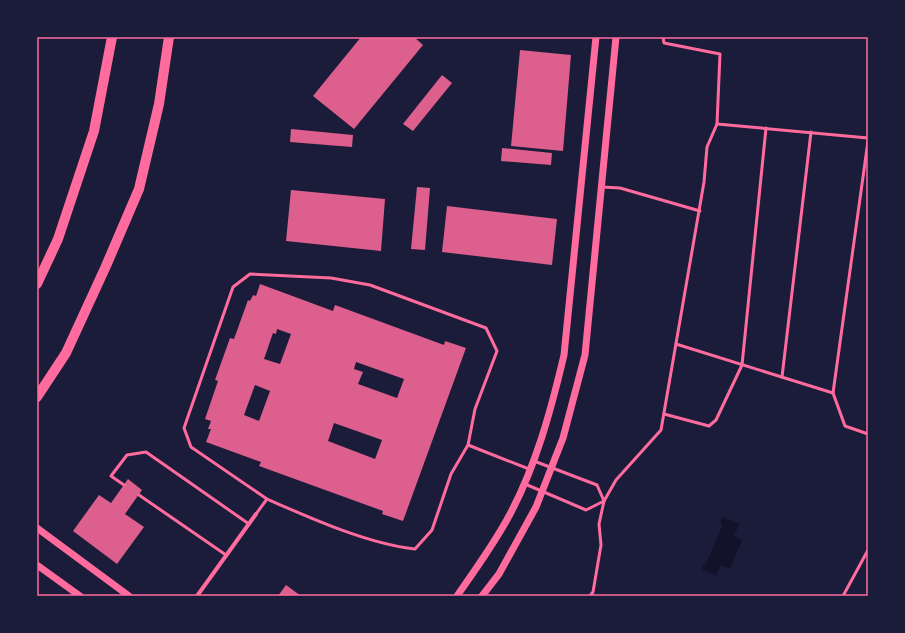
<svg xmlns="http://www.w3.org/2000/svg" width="905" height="633" font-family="'Zilla Slab',serif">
<rect width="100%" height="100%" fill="#1b1b3a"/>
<polygon fill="#12122b" points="723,517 739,524 734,536 742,540 730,569 721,565 716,576 702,569 703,565 705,566 723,524 720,522"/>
<g fill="#dd5f8e" fill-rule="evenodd">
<polygon points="361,37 414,37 423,45 354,129 313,96"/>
<polygon points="520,50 571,55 563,151 511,146"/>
<polygon points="442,75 452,83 413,131 403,124"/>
<polygon points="291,129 353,135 352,147 290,142"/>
<polygon points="502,148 552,153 551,165 501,161"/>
<polygon points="417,187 430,188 425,250 411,249"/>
<polygon points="291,190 385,199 381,251 286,241"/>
<polygon points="447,206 557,219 552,265 442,252"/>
<path d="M260,284L333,311L335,305L444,345L445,341L466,348L403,521L382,514L383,511L259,466L261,462L206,442L211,429H208L211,421L205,419L218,381L215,380L230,338L234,339L248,300L250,301L253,295L256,296ZM277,329L291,334L280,364L264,359L273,333L276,334ZM356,362L404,379L397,398L358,384L363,372L354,369ZM255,385L270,391L259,421L244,415ZM334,423L382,440L375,459L328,441Z"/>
<polygon points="128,479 142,490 125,514 144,527 117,564 73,531 99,495 111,503"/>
<polygon points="286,585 301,596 278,596"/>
</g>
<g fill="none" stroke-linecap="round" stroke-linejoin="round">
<g stroke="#ff6b9d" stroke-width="3">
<polyline points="717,124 868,138"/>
<polyline points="868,141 833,393 845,426 868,434"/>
<polyline points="602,187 620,188 700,211"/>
<polyline points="676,344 833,393"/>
<polyline points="782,377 811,132"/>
<polyline points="664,414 709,426 716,420 742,365 766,128"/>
<polyline points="468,445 529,469"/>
<polyline points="534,461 597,485 604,501"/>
<polyline points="525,484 586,510 604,501"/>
<polyline points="124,485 111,476 127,455 146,452 249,524"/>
<polyline points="139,495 226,555"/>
<path d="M256,514L267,499C310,518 368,544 415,549L432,530L451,474L468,445L475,409L497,351L486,328L370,285L331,278L250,274L233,287L184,428L191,447L267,499"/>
<polyline points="590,596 593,592 601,545 599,524 604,501 616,480 661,430 704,182 707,147 717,124 720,54 664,43 663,37"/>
<polyline points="843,596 868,550"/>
</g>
<polyline stroke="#ff6b9d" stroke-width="4" points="197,596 256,514"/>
<g stroke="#ff6b9d" stroke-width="7">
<polyline points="37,528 129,596"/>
<polyline points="37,565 80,596"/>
<path d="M457,596C475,570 494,544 509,516C536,466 551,410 564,355L596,37"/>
<polyline points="482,596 499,574 536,507 563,438 585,355 616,37"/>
</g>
<g stroke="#ff6b9d" stroke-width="10">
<polyline points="37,284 58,239 94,131 112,37"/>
<polyline points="37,397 66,353 106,266 139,189 159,104 169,37"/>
</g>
</g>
<rect width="905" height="633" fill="none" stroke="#1b1b3a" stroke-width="76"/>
<rect x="38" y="38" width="829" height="557" fill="none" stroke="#ff6b9d" stroke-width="1.5"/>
</svg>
